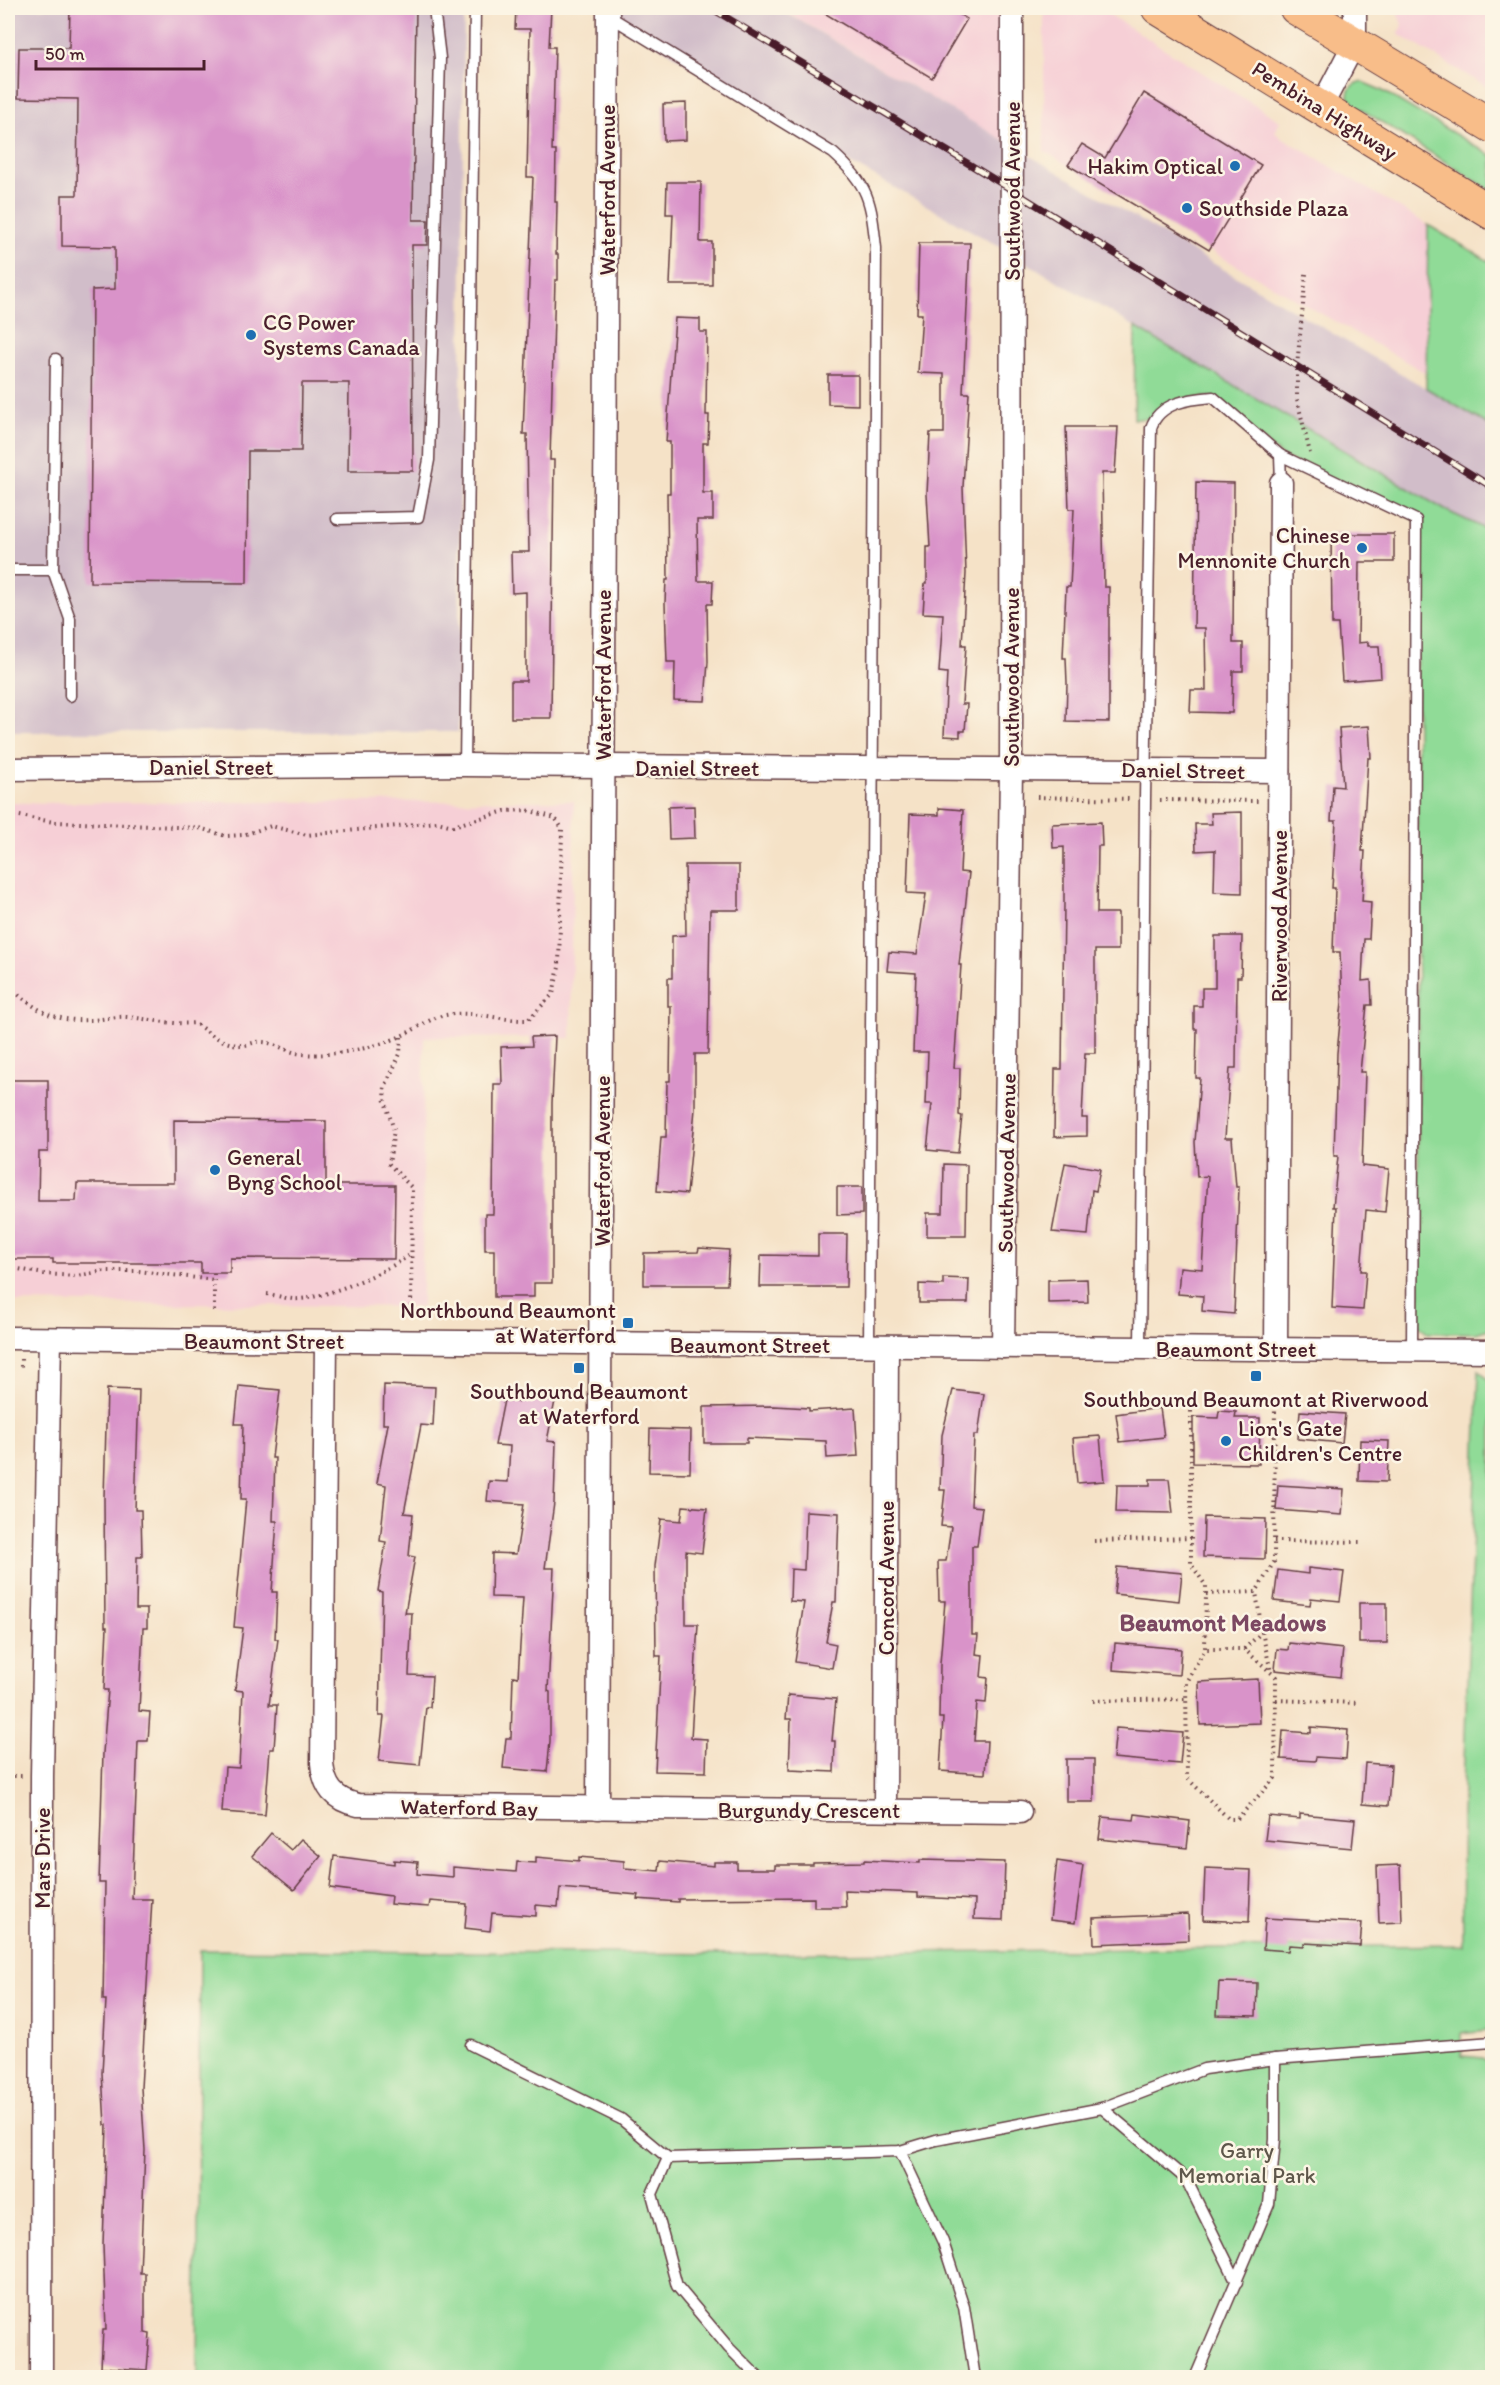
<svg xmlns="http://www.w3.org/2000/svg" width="1500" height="2385" font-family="Itim,sans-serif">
<rect width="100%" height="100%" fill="#fcf5e5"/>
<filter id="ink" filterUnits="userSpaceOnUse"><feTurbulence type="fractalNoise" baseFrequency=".0167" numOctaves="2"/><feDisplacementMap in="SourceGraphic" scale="12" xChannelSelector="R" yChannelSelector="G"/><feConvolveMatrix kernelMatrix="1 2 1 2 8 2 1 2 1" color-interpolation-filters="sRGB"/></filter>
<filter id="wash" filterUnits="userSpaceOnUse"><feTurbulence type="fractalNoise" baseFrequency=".008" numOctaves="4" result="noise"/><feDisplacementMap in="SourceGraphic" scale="24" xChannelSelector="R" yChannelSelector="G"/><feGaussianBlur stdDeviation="1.35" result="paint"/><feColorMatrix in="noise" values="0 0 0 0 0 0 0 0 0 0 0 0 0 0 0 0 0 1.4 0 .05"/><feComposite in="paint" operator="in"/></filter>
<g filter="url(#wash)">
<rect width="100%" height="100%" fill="#f5e2c7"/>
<g fill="#f6cfd6">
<polygon points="779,8 1011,8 1012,144 994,135"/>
<polygon points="1044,8 1099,8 1280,121 1275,133 1428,225 1426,373 1209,250 1044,151"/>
<polygon points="1394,8 1492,8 1492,90 1398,34 1403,26 1398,15 1399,11"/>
<polygon points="574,801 571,1038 424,1037 422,1307 8,1302 8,803"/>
</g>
<g fill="#d1bdc9">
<polygon points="8,8 464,8 458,732 8,732"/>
<polygon points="608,8 778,8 1492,427 1492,532 1445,510 993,243 833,153 608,15"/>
</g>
<g fill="#90db97" stroke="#6d7d61" stroke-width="1.5">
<path d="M1362,82L1381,90L1492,156V191L1354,105L1348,97C1348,87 1353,83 1362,82Z"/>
<polygon points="1428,225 1492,263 1492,427 1426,388"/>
<polygon points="1135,327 1445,510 1492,532 1492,1328 1476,1333 1428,1333 1419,1325 1416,520 1280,455 1213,397 1181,399 1154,419 1134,419"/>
<polygon points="1479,1370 1492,1384 1492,2024 1487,2030 1462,2033 1462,2056 1483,2058 1492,2064 1492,2377 197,2378 200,1950 747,1954 1463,1945 1462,1814"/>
</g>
<g id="blocks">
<g fill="#d993c9">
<polygon points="70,8 416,8 413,220 428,220 427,245 412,245 413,471 348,471 349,383 302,383 301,451 248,451 247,583 90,582 92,290 115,289 115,247 62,246 62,195 77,195 78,99 18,98 19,48 69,48"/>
<polygon points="516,8 551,8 549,47 555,47 552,151 556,151 555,202 557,202 556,254 558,254 558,280 555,280 550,460 554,460 551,718 511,718 511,681 526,681 526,592 512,593 511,552 529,552 527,434 523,434 533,177 527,177 530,29 515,29"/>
<polygon points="816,8 949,8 967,19 932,78"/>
<polygon points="1144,93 1261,165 1209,250 1068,165 1082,144 1105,158"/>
<polygon points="686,103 686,140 664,141 663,104"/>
<polygon points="667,182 701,182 700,242 712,242 712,285 670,285 673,214 666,214"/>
<polygon points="919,243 970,243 963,393 969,393 963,487 966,573 962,645 966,645 962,704 967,704 965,731 960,731 960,737 944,736 947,673 939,672 943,614 923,613 925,583 927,583 927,547 930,547 927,494 930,433 944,433 944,374 918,373 922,314 917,314"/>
<polygon points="675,318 700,319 700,332 707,332 706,415 709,415 708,443 703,443 703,493 713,493 713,520 697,520 698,581 713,581 712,604 707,604 708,662 705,701 674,700 675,662 667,662 665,603 666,580 668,580 667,493 670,493 670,442 666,442"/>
<polygon points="828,375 858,375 858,405 828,404"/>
<polygon points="1066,427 1118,427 1115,473 1102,473 1104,587 1109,587 1109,722 1066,721 1067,683 1066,658 1063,658 1066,587 1070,587 1074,509 1069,509"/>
<polygon points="1196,482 1234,483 1233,643 1243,643 1243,671 1233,671 1232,713 1190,712 1191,690 1206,690 1205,628 1194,628"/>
<polygon points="1331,534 1394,534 1394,562 1359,562 1358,643 1368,642 1368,646 1379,646 1381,678 1342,681 1338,624 1332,624"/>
<polygon points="1369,726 1371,758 1368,758 1362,851 1365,851 1362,901 1371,902 1369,939 1364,939 1362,981 1371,980 1372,1005 1367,1005 1360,1072 1365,1072 1362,1166 1389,1169 1385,1212 1366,1210 1361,1271 1366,1271 1363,1310 1332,1308 1336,1207 1333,1207 1338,1156 1334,1156 1337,1053 1342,1002 1340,952 1333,952 1335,888 1332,888 1336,821 1331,821 1333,786 1343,787 1339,728"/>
<polygon points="694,806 695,838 669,839 668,807"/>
<polygon points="939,808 963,810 960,872 969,873 959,965 961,965 954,1068 960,1068 959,1115 962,1116 958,1153 927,1150 932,1104 926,1104 928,1052 913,1052 916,973 887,971 889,952 917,954 926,894 907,893 910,814 939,815"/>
<polygon points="1242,812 1242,893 1214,892 1215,850 1196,851 1195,824 1212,824 1211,813"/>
<polygon points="1101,822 1102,846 1098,846 1097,913 1118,913 1118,950 1095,950 1095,1053 1085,1053 1082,1118 1087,1118 1087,1136 1054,1137 1055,1069 1062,1069 1064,902 1064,847 1053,848 1052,824"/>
<polygon points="685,865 739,865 739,910 710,910 708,1054 695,1054 695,1109 687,1194 657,1191 661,1137 666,1137 667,1081 670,1081 671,1006 668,1006 668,978 672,978 672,936 686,935"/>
<polygon points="1215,936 1242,936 1241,977 1237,977 1236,1068 1230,1068 1225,1138 1232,1138 1236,1187 1239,1187 1234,1314 1202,1311 1203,1296 1178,1294 1180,1267 1202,1269 1208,1176 1197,1177 1195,1142 1200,1078 1196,1078 1197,1029 1194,1029 1194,1006 1202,1006 1202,988 1215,988"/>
<polygon points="555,1036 552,1103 552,1283 534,1283 534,1297 494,1297 494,1250 485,1250 485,1214 493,1214 494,1084 502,1084 501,1047 532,1046 531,1037"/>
<polygon points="8,1080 48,1080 48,1152 39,1152 38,1201 76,1201 77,1183 174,1183 174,1120 326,1121 326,1185 395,1185 394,1259 230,1258 230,1273 201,1273 201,1263 53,1263 53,1259 8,1259"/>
<polygon points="1065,1163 1100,1169 1096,1191 1092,1190 1088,1235 1052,1232"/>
<polygon points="944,1164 967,1165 966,1236 927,1236 927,1213 943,1213"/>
<polygon points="837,1187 862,1187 862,1214 837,1215"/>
<polygon points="818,1234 847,1234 846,1287 760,1287 761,1255 818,1256"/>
<polygon points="699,1248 729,1250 727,1285 644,1285 644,1253 698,1252"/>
<polygon points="943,1278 969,1279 968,1303 919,1303 919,1284 943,1285"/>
<polygon points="1087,1279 1088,1302 1048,1303 1048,1280"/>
<polygon points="384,1385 435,1387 433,1426 421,1425 404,1513 413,1514 409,1556 415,1557 405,1613 412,1613 409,1675 432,1676 430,1707 426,1707 420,1765 379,1761 384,1716 379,1716 382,1592 378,1591 386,1542 380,1541 386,1485 377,1483 388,1424 383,1424"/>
<polygon points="239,1386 280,1390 272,1458 275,1458 273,1521 277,1521 272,1592 277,1592 275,1639 278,1639 269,1705 277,1705 274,1749 270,1749 265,1815 222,1812 225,1767 239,1768 243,1691 235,1690 243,1628 234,1627 246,1499 241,1499 243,1424 235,1424"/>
<polygon points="107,1389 139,1390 135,1510 141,1510 142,1557 137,1557 136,1609 147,1609 147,1628 143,1628 139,1711 150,1712 148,1741 138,1741 132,1899 152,1899 141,2088 145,2150 140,2273 145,2273 145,2333 150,2334 147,2370 101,2367 103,2330 106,2330 103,2245 107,2125 105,2125 102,2073 106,2000 103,2000 105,1883 99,1883 103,1753 108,1690 104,1690 107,1627 105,1627 104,1498"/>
<polygon points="953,1390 984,1394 978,1435 974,1435 971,1506 982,1507 977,1546 972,1546 972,1635 978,1635 976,1654 983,1655 981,1677 988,1678 986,1703 977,1702 974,1741 987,1741 985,1774 940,1771 943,1718 939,1718 940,1664 945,1601 939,1601 938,1561 946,1561 951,1527 941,1526 945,1490 940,1490 942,1435"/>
<polygon points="519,1394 555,1401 547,1441 556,1442 554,1503 545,1568 554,1568 548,1691 550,1692 550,1741 547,1772 503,1768 506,1738 511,1738 513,1676 518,1677 523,1598 491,1597 492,1553 516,1554 524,1504 487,1501 489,1481 508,1482 510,1446 495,1445 504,1400 517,1402"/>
<polygon points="774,1406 809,1408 809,1411 855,1408 858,1456 827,1458 826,1441 747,1438 747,1443 704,1443 704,1407"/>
<polygon points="1160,1408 1164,1437 1120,1442 1116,1414"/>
<polygon points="1219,1411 1236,1412 1235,1418 1260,1418 1259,1464 1193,1463 1193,1417 1218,1418"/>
<polygon points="1300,1411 1345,1414 1342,1443 1298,1439"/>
<polygon points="650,1429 691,1430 690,1473 649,1472"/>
<polygon points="1100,1436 1104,1481 1077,1483 1073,1438"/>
<polygon points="1360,1440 1389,1441 1387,1482 1359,1481"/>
<polygon points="1150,1479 1169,1479 1173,1513 1116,1512 1117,1485 1150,1485"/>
<polygon points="1278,1485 1344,1489 1342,1515 1276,1510"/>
<polygon points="683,1506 707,1508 702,1553 686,1551 686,1624 698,1624 691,1738 707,1739 706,1772 655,1771 661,1656 656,1656 655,1566 661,1519 681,1521"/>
<polygon points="806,1511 839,1513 836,1602 833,1602 826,1642 836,1644 832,1668 795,1662 804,1602 790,1601 791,1569 804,1570"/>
<polygon points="1204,1517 1266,1519 1265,1559 1203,1557"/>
<polygon points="1117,1567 1182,1573 1179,1601 1114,1594"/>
<polygon points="1308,1568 1344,1572 1340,1601 1311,1598 1310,1605 1274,1601 1278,1570 1308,1574"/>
<rect x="1359" y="1603" width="28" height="40"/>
<polygon points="1115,1643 1181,1649 1179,1675 1113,1670"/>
<polygon points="1289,1643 1343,1649 1340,1677 1275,1670 1277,1649 1288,1650"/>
<polygon points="1258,1679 1260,1723 1200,1725 1199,1682"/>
<polygon points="788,1695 836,1699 832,1741 835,1741 834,1772 789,1770 791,1719 786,1719"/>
<polygon points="1311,1727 1348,1730 1346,1759 1316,1757 1315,1761 1281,1759 1283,1731 1311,1733"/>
<polygon points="1116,1728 1183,1733 1180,1764 1113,1758"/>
<rect x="1066" y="1759" width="28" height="43"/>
<polygon points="1365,1763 1391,1765 1388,1806 1362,1804"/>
<polygon points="1135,1814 1190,1821 1187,1848 1099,1839 1102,1817 1134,1820"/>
<polygon points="1300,1814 1355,1819 1352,1848 1265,1840 1268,1816 1300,1819"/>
<polygon points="271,1833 291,1850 301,1839 321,1856 294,1890 252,1856"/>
<polygon points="334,1856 394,1864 394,1860 418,1862 417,1874 453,1877 453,1867 516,1872 517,1862 536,1863 536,1857 579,1861 579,1857 624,1861 624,1868 659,1871 660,1861 714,1866 714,1862 737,1862 737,1869 775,1869 775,1865 813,1865 813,1863 864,1862 864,1860 920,1863 920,1860 1005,1862 1003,1920 974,1919 975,1900 918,1897 918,1893 845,1890 846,1907 814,1907 814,1898 678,1899 678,1902 637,1899 638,1895 560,1888 558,1907 536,1905 536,1916 492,1913 490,1931 465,1928 467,1904 430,1901 429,1907 390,1904 391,1896 330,1888"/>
<polygon points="1057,1861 1083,1865 1075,1923 1050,1920"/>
<polygon points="1400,1865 1402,1922 1379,1923 1377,1866"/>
<polygon points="1205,1868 1251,1870 1249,1922 1203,1920"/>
<polygon points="1188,1914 1189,1940 1094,1944 1093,1918"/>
<polygon points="1265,1918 1362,1923 1360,1946 1304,1943 1304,1946 1289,1945 1288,1951 1263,1949"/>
<polygon points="1219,1982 1257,1983 1256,2016 1217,2015"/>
</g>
</g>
</g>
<g filter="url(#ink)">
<use href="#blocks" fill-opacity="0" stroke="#643c42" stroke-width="1.5"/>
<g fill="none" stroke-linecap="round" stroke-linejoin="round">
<g stroke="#643c42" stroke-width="13">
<g id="lane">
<path d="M609,16L833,153C869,185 871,201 876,248L869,1346"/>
<polyline points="1281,483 1280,455 1416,520 1412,1350"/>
<polyline points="337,519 418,517 429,460 440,58 434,8"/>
<polyline points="8,570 53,570 56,359"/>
<polyline points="53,570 70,619 70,696"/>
<polyline points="465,765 475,8"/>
<path d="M1140,1348L1145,799L1151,428C1159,402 1190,399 1213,397L1280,455"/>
<polyline points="471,2045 621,2119 668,2158 900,2151 936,2140 1102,2108 1204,2069 1275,2059 1492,2042"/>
<polyline points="1102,2108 1186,2179 1237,2282"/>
<polyline points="900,2151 943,2242 964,2307 975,2378"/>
<polyline points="668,2158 652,2194 677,2286 729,2348 759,2378"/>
<polyline points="1195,2378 1269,2204 1275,2139 1275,2059"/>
</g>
</g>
<g stroke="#643c42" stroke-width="25">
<g id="street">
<polyline points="1321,107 1355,42 1355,8"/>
<polyline points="8,769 465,765 1279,771"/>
<polyline points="8,1338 1492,1351"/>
<path d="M326,1341L322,1763C324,1787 334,1800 358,1805L1020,1812"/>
<polyline points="1003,1347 1011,769 1012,8"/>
<polyline points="1276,1349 1281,483"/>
<path d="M598,1808C603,1208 601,608 608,8"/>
<polyline points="885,1810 887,1346"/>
<polyline points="41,2378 42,1776 50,1339"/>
</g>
</g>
<g stroke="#643c42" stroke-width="35">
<g id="primary">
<polyline points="1158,8 1492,213"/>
<polyline points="1296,8 1492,126"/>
</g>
</g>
<g stroke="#643c42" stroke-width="4" stroke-dasharray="1.5 4.5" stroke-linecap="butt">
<polyline points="1306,274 1297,366 1297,399 1310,453"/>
<polyline points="1037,797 1129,799"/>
<polyline points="1160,800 1258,801"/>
<path d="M8,814L54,822L199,828L226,836L243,835L271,826L307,835L437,822L453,826L505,811L527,810L555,818L562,828L559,967L553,994L528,1020C501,1021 473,1010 446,1015C429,1018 417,1029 401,1036C377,1048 319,1060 293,1052C283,1049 274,1043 263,1042C256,1041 251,1044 245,1045C225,1046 210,1034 195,1023C169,1025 152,1019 127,1017C114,1016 102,1020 90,1020C52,1022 35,1009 8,986"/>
<polyline points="401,1037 400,1054 385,1087 384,1098 394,1130 389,1164 412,1188 411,1311"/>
<polyline points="8,1267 44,1274 77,1276 104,1271 138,1271 214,1280"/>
<path d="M267,1294C277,1295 289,1300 299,1299C326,1298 389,1271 411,1254"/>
<polyline points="214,1311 214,1273"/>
<polyline points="21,1359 21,1370"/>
<polyline points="1191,1399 1191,1564 1206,1586 1206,1594 1205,1649 1186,1682 1187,1778 1229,1819 1237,1819 1275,1778 1276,1677 1244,1649 1205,1649"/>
<polyline points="1094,1541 1191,1538"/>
<polyline points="1274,1541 1360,1542"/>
<polyline points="1206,1594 1256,1592 1274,1562 1275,1400"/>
<polyline points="1262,1632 1271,1672"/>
<polyline points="1244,1649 1262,1632 1256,1592"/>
<polyline points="1276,1700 1359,1703"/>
<polyline points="1093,1701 1187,1699"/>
<polyline points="8,1776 22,1776"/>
</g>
<use href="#lane" stroke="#fff" stroke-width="10"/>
<use href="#street" stroke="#fff" stroke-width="22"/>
<use href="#primary" stroke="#f8bd89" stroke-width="33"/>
<g stroke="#4a1f2b" stroke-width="7">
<polyline id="rail" points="711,8 1012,190 1492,487"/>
</g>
<use href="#rail" stroke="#fcf5e5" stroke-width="4.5" stroke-dasharray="14" stroke-linecap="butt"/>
</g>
</g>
<g fill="#1f6fb2" stroke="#fcf5e5" stroke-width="2">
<circle cx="1235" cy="166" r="6"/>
<circle cx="1187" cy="208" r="6"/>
<circle cx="251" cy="335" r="6"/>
<circle cx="1362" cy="548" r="6"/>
<circle cx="215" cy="1170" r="6"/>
<rect x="622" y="1317" width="12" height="12" rx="3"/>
<rect x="573" y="1362" width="12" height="12" rx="3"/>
<rect x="1250" y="1370" width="12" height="12" rx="3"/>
<circle cx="1226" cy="1441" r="6"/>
</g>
<g text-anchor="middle" stroke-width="5" stroke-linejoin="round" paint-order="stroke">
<g font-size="22" fill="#4a1f2b" stroke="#fcf5e5">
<text transform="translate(1325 110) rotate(32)" y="8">Pembina Highway</text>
<text transform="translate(607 190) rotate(-90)" y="8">Waterford Avenue</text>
<text transform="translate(1012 191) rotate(-90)" y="8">Southwood Avenue</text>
<text transform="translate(603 675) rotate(-90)" y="8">Waterford Avenue</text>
<text transform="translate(1011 677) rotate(-90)" y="8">Southwood Avenue</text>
<text x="211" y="775">Daniel Street</text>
<text x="697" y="776">Daniel Street</text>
<text transform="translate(1183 770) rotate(1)" y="8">Daniel Street</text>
<text transform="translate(1279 916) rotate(-90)" y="8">Riverwood Avenue</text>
<text transform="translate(602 1161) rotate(-90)" y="8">Waterford Avenue</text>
<text transform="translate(1006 1163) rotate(-89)" y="8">Southwood Avenue</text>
<text x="264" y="1349">Beaumont Street</text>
<text x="750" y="1353">Beaumont Street</text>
<text x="1236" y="1357">Beaumont Street</text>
<text transform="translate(886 1578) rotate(-90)" y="8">Concord Avenue</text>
<text transform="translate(469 1807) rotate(1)" y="8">Waterford Bay</text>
<text x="809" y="1818">Burgundy Crescent</text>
<text transform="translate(42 1858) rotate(-90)" y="8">Mars Drive</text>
</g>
<g font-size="22" fill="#4a1f2b" stroke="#fcf5e5" text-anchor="start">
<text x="1223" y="174" text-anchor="end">Hakim Optical</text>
<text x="1199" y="216">Southside Plaza</text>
<text x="263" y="330">CG Power<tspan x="263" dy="25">Systems Canada</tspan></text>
<text x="1350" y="543" text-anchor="end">Chinese<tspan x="1350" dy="25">Mennonite Church</tspan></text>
<text x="227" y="1165">General<tspan x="227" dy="25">Byng School</tspan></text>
<text x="616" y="1318" text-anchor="end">Northbound Beaumont<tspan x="616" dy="25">at Waterford</tspan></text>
<text x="579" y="1399" text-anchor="middle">Southbound Beaumont<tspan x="579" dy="25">at Waterford</tspan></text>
<text x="1256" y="1407" text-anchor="middle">Southbound Beaumont at Riverwood</text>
<text x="1238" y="1436">Lion's Gate<tspan x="1238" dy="25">Children's Centre</tspan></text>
</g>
<g font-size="22" fill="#5f574b" stroke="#fcf5e5">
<text x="1247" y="2158">Garry<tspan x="1247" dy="25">Memorial Park</tspan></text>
</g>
<g font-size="24" font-weight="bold" fill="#7c4862" stroke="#fcf5e5">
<text x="1223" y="1631">Beaumont Meadows</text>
</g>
</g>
<rect width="1500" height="2385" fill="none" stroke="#fcf5e5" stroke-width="30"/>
<path d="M36 60v9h168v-9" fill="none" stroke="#4a1f2b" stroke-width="3"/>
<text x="45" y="60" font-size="18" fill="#4a1f2b" stroke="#fcf5e5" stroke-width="4.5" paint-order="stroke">50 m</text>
</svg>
